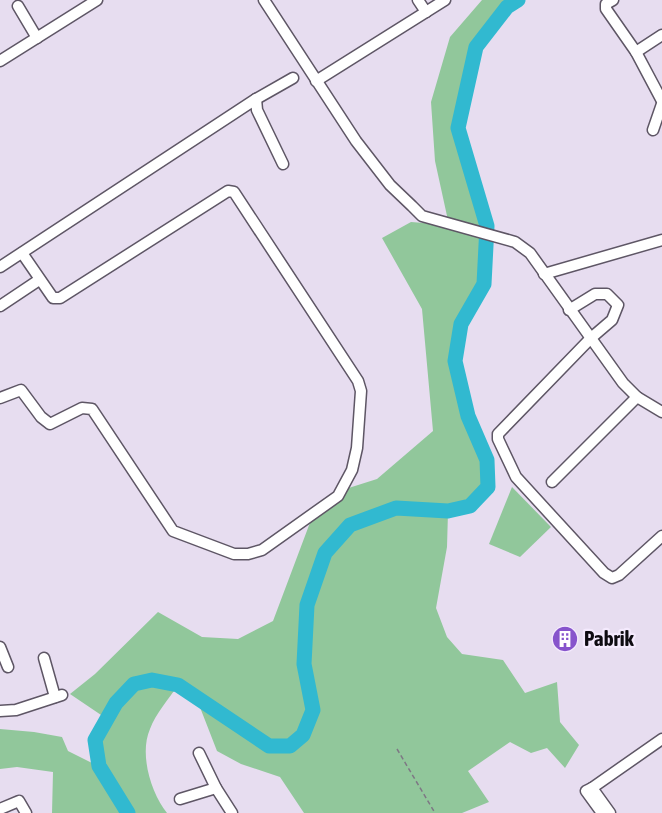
<svg xmlns="http://www.w3.org/2000/svg" width="662" height="813" font-family="'Asap Condensed',sans-serif">
<rect width="100%" height="100%" fill="#e7ddf0"/>
<g fill="#91c79b">
<path d="M482,0H518L507,7L476,47L458,128L487,226L484,284L461,324L455,361L468,416L487,460L488,487L470,506L448,512L447,547L436,608L447,637L462,654L503,660L525,693L557,682L560,722L579,745L565,768L547,748L531,753L510,742L468,771L489,802L462,813H304L280,777L241,764L217,751L196,697L178,685C169,699 156,713 150,729C139,754 151,793 167,813H52L53,772L17,767L0,769V729L34,732L62,737L68,751L98,766L95,740L107,719L70,694L95,674L158,612L202,637L238,639L273,621L311,520L336,492L377,479L433,431L422,309L382,238L411,222L449,225L435,161L431,102L450,37Z"/>
<polygon points="512,487 551,527 520,557 489,544"/>
</g>
<g fill="none" stroke-linecap="round" stroke-linejoin="round">
<polyline stroke="#31b9d0" stroke-width="15" points="128,813 99,766 95,740 116,703 134,684 152,680 178,685 269,746 290,746 303,735 313,710 304,664 307,605 325,553 350,525 396,508 448,511 470,506 488,487 487,460 468,416 455,361 461,324 484,284 487,226 458,128 476,47 507,7 518,0"/>
<g stroke="#5e5665" stroke-width="13">
<g id="minor">
<polyline points="264,0 356,141 390,185 412,206 422,216 515,242 530,253 623,383 637,397 662,412"/>
<polyline points="418,0 426,12"/>
<polyline points="613,0 606,4 606,9 636,52 662,101"/>
<polyline points="18,6 37,38"/>
<polyline points="636,52 662,35"/>
<polyline points="0,61 97,0"/>
<polyline points="316,81 445,0"/>
<polyline points="256,99 257,110 283,164"/>
<polyline points="653,130 662,104"/>
<polyline points="0,267 256,99 293,78"/>
<polyline points="544,274 662,240"/>
<polyline points="0,306 39,280"/>
<polyline points="569,310 595,294 607,294 618,305 612,320 591,338 498,434 498,439 516,477 604,573 612,578 619,575 662,536"/>
<polyline points="0,398 21,390 41,417 50,424 82,408 92,409 173,531 234,554 248,554 262,550 338,496 352,470 357,448 361,391 358,381 234,192 228,191 60,298 53,298 22,253"/>
<polyline points="552,482 637,397"/>
<polyline points="0,647 8,667"/>
<polyline points="44,658 55,697"/>
<polyline points="0,711 16,710 62,695"/>
<polyline points="199,753 216,788 232,813"/>
<polyline points="592,788 662,739"/>
<polyline points="180,799 216,788"/>
<polyline points="0,809 19,801 26,813"/>
<polyline points="602,813 586,791 592,788 610,813"/>
</g>
</g>
<polyline stroke="#7e7784" stroke-width="1.5" stroke-dasharray="4.5 3" stroke-linecap="butt" points="397,749 435,813"/>
<use href="#minor" stroke="#fff" stroke-width="10"/>
</g>
<defs>
<g id="building-disc" transform="scale(1.35)"><circle r="9.5" fill="#8754cc" stroke="#f4eafd"/><path d="M-4-6H4V6H1V3H-1V6H-4ZM-2.5-4.3h1.7v1.8h-1.7ZM.8-4.3h1.7v1.8H.8ZM-2.5-1h1.7V.8h-1.7ZM.8-1h1.7V.8H.8Z" fill="#fff"/></g>
</defs>
<g fill-rule="evenodd">
<use href="#building-disc" x="565" y="639"/>
</g>
<g text-anchor="middle" stroke-width="4.5" stroke-linejoin="round" paint-order="stroke">
<g font-size="21" font-weight="bold" fill="#0e0b11" stroke="#f4eafd" text-anchor="start">
<text x="584" y="646">Pabrik</text>
</g>
</g>
</svg>
